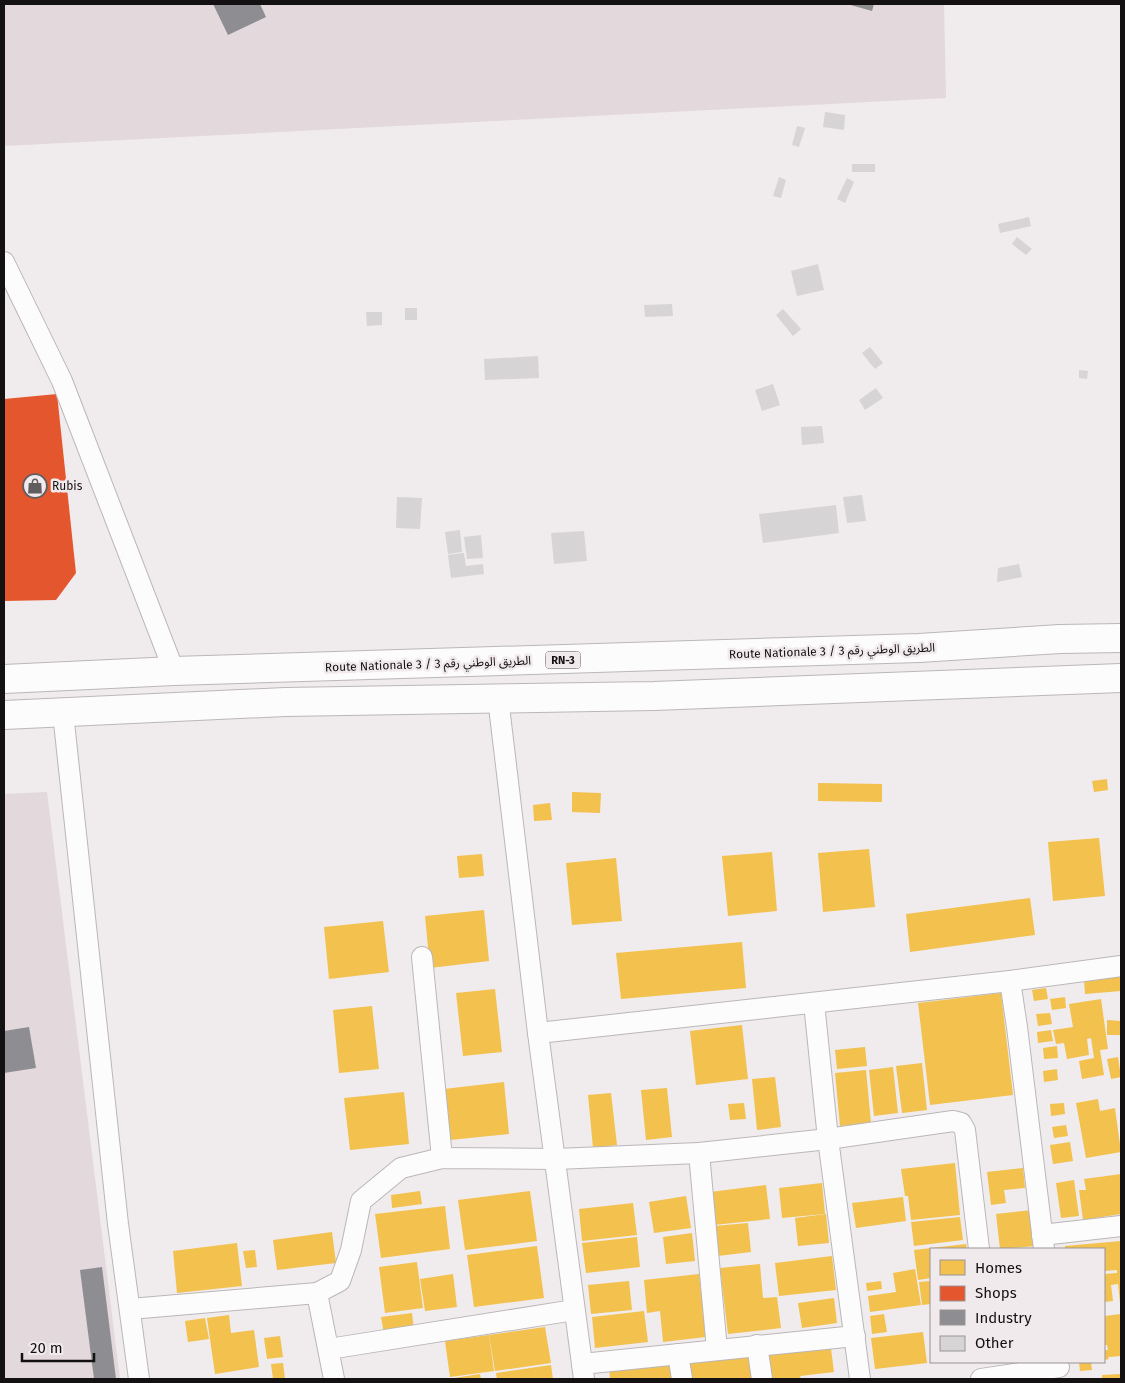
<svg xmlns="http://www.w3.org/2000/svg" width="1125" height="1383" font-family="'Fira Sans','Noto Sans Arabic',sans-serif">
<rect width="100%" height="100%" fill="#f0ebed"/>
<g fill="#e3d8dc">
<polygon points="4,4 944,4 946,98 4,146"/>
<polygon points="47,792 120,1379 4,1379 4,794"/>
</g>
<g fill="#f2c14e">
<polygon points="1107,779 1108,790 1094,792 1092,781"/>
<polygon points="818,783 882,784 882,802 818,801"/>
<polygon points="572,792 601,793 600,813 572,812"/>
<polygon points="550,803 552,820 534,821 533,805"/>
<polygon points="1099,838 1105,896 1053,901 1048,842"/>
<polygon points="869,849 875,907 823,912 818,853"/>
<polygon points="772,852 777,911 728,916 722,856"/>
<polygon points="482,854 484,876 459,878 457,856"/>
<polygon points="616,858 622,921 572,925 566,863"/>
<polygon points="1030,898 1035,935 910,952 906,914"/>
<polygon points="484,910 489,961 430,968 425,916"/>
<polygon points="383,921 389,972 329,979 324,927"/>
<polygon points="742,942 746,988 621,999 616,953"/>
<polygon points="1121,976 1121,991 1085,994 1084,980"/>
<polygon points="1046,988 1048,999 1034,1001 1032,990"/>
<polygon points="495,989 502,1052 463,1056 456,993"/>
<polygon points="1001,993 1013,1095 930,1105 918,1003"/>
<polygon points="1065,997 1066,1008 1052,1010 1050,999"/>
<polygon points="1101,999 1108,1049 1100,1050 1104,1075 1082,1079 1079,1061 1094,1058 1091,1038 1087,1039 1089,1055 1067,1059 1064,1043 1056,1044 1053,1030 1073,1027 1069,1004"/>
<polygon points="372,1006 379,1069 339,1073 333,1010"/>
<polygon points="1050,1013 1052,1024 1038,1026 1036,1014"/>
<polygon points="1107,1020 1121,1021 1121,1035 1107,1035"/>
<polygon points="742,1025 748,1079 696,1085 690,1031"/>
<polygon points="1051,1030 1053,1041 1038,1043 1037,1032"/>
<polygon points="1057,1046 1058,1058 1044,1059 1043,1048"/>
<polygon points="865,1047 867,1066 837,1069 835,1050"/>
<polygon points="1118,1057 1121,1077 1111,1079 1107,1059"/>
<polygon points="922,1063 927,1110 902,1113 896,1066"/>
<polygon points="893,1067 898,1113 874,1116 869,1070"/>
<polygon points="1057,1069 1058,1080 1044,1082 1043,1071"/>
<polygon points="866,1070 871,1123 840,1126 835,1073"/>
<polygon points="775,1077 781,1127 757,1130 752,1079"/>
<polygon points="504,1082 509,1134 450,1140 444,1089"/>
<polygon points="667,1088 672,1137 646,1140 641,1090"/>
<polygon points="404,1092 409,1144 350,1150 344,1098"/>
<polygon points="611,1093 617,1145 593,1148 588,1095"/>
<polygon points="1098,1099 1100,1111 1115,1108 1121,1152 1086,1158 1076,1103"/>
<polygon points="744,1103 746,1119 730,1120 728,1104"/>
<polygon points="1064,1103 1065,1114 1051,1116 1050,1104"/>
<polygon points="1066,1125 1068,1136 1054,1138 1052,1127"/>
<polygon points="1070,1142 1073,1161 1053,1164 1050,1145"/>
<polygon points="955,1163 960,1215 911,1220 908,1196 905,1196 901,1169"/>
<polygon points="1023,1168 1025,1188 1004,1190 1006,1203 991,1205 987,1172"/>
<polygon points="1121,1174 1121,1214 1083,1220 1079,1190 1086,1190 1084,1179"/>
<polygon points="1074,1180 1079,1216 1061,1218 1056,1183"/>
<polygon points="822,1183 825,1214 782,1218 779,1188"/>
<polygon points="766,1185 770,1219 714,1225 710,1192"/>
<polygon points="420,1191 422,1204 392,1208 391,1195"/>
<polygon points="530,1191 537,1241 465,1250 458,1200"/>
<polygon points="686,1196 691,1228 654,1233 649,1202"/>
<polygon points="903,1197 906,1221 856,1228 852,1203"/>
<polygon points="633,1203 637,1235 582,1241 579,1209"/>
<polygon points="445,1206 450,1249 381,1258 375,1214"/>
<polygon points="1032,1210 1036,1246 1000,1249 996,1214"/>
<polygon points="826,1214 829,1243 798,1246 795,1218"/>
<polygon points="960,1217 963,1240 914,1246 911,1222"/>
<polygon points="748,1223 751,1252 718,1256 714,1226"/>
<polygon points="332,1232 336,1263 277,1270 273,1240"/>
<polygon points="692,1233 695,1261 666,1264 663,1237"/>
<polygon points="637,1237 640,1267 586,1273 582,1243"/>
<polygon points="1121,1241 1121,1303 1120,1303 1118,1284 1111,1285 1113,1301 1104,1302 1104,1274 1117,1273 1117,1270 1104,1271 1104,1249 1065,1249 1065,1246"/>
<polygon points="237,1243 242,1286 177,1293 173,1251"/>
<polygon points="966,1244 967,1249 931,1249 931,1278 918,1280 914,1250"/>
<polygon points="537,1246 544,1298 474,1307 467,1255"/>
<polygon points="255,1250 257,1267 246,1268 243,1251"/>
<polygon points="832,1256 836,1290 779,1296 775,1263"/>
<polygon points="417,1262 423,1308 385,1313 379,1267"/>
<polygon points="760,1264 763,1298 777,1297 781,1328 728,1334 720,1268"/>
<polygon points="915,1269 921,1305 870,1312 868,1296 896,1292 893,1273"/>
<polygon points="453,1274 457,1307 425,1311 420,1279"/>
<polygon points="699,1274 706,1337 663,1342 660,1311 647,1313 644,1280"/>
<polygon points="629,1281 632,1310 591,1314 588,1285"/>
<polygon points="881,1281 882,1289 867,1291 866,1283"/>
<polygon points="931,1281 931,1304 922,1305 919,1282"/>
<polygon points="834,1298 837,1323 802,1328 798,1303"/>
<polygon points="644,1311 648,1342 595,1348 592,1317"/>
<polygon points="412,1313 414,1330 384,1334 381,1317"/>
<polygon points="884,1314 887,1332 872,1334 870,1316"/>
<polygon points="1121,1314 1121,1356 1108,1357 1109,1359 1104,1360 1104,1350 1108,1350 1107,1345 1104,1345 1104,1316"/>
<polygon points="229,1315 231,1333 254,1330 259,1367 215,1374 207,1318"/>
<polygon points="205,1318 209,1339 188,1342 185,1321"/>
<polygon points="545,1327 551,1363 495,1371 489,1335"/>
<polygon points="923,1332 927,1363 875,1369 871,1338"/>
<polygon points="489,1335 494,1371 450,1377 445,1341"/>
<polygon points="280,1336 283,1357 267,1359 264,1338"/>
<polygon points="830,1341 834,1372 800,1376 801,1379 768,1379 764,1349"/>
<polygon points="750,1352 753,1379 688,1379 686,1358"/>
<polygon points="670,1360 672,1379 610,1379 609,1367"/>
<polygon points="1079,1362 1091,1362 1092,1370 1080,1371"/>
<polygon points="283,1363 285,1379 273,1379 271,1364"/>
<polygon points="551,1365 553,1379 497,1379 496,1373"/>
<polygon points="480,1374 481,1379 454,1379 454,1378"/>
<polygon points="1121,1374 1121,1379 1102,1379 1102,1375"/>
</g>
<polygon fill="#e4572e" points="57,394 76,573 56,600 4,601 4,399"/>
<g fill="#8d8d92">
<polygon points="213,4 260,4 266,17 228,35"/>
<polygon points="847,4 874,4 872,11"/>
<polygon points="29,1027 36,1068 4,1073 4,1031"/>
<polygon points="102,1267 116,1379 94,1379 80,1270"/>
</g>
<g fill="#d7d4d5">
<polygon points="825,112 845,115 844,130 823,127"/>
<polygon points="797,126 805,128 799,147 792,145"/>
<rect x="852" y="164" width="23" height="8"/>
<polygon points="779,177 786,180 781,198 773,196"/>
<polygon points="847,178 854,182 845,203 837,199"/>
<polygon points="1029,217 1031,226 1000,233 998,224"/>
<polygon points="1017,237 1032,249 1026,255 1012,244"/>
<polygon points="818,264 824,290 797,296 791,271"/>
<polygon points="672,304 673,316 645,317 644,305"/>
<rect x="405" y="308" width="12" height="12"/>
<polygon points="783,309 801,329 793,336 776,315"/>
<polygon points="366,312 382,312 382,325 367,326"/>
<polygon points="870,347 883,363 875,369 862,353"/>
<polygon points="538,356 539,378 485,380 484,359"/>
<polygon points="1079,370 1088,371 1087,379 1079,378"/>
<polygon points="773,384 780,405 762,411 755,390"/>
<polygon points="876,388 883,398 865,410 859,400"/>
<polygon points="822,426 824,443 802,445 801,427"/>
<polygon points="862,495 866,521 847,523 843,497"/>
<polygon points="397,497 422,498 420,529 396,528"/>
<polygon points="836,505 839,533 763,543 759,514"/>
<polygon points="460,530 462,552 448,554 445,532"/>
<polygon points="584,531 587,561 554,564 551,533"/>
<polygon points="481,535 483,558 467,559 464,537"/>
<polygon points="464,553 466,566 483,564 484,574 451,578 448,555"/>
<polygon points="1019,564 1022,577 997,582 998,568"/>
</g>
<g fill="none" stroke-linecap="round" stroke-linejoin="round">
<g stroke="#bbb7b8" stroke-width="22">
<g id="minor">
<polyline points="4,262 62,381 174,671"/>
<polyline points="498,698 538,1033 584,1379"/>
<polyline points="63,713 118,1224 139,1379"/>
<polyline points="422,957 442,1158"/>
<polyline points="814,1003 828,1139 860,1379"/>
<polyline points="538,1033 1010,981"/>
<polyline points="699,1153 717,1350"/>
<polyline points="1042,1235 1121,1226"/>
<polyline points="1044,1249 1017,1027 1010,981 1121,966"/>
<polyline points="317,1293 334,1379"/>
<polyline points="130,1309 317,1293 340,1281 351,1250 361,1201 401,1168 442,1158 556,1159 699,1153 828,1139 953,1121 961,1123 965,1130 979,1249"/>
<polyline points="757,1345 762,1379"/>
<polyline points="329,1349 574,1310"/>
<polyline points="678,1354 682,1379"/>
<polyline points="582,1364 855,1336"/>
<polyline points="981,1379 1059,1367"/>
</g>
</g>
<g stroke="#bbb7b8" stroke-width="30">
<g id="trunk">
<polyline points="4,679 174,671 919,648 1060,639 1121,638"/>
<polyline points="4,715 285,702 654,696 1121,678"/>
</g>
</g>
<use href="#minor" stroke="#fdfcfc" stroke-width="20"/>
<use href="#trunk" stroke="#fdfcfc" stroke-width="28"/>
</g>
<defs>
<g id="shop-ring" transform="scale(1.25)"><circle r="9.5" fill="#f1eaec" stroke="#615d5f" stroke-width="1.5"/><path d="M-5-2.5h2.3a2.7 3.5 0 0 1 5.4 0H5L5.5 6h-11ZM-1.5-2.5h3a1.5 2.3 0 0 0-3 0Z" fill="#615d5f"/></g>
</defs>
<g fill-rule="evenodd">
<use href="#shop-ring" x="35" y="486"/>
</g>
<g text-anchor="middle" stroke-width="5" stroke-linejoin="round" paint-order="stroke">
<rect fill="#f1eaec" stroke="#565253" stroke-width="1" x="545.5" y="651.5" width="35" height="17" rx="4"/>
<g font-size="11" font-weight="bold" fill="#141112">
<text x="563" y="664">RN-3</text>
</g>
<g font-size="12" fill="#141112" stroke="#f1eaec" text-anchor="start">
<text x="52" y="490">Rubis</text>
</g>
<g font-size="12" fill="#141112" stroke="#f1eaec">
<text transform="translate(832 651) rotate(-2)" y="4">Route Nationale 3 / الطريق الوطني رقم 3</text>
<text transform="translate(428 664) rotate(-2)" y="4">Route Nationale 3 / الطريق الوطني رقم 3</text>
</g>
</g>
<rect width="1125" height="1383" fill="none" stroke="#141112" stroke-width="10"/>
<rect x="930" y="1248" width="175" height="115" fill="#f1eaec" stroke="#999395"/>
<rect x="940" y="1260" width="25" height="15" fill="#f2c14e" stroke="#999395"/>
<text x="975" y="1273" font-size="15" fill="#141112">Homes</text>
<rect x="940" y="1286" width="25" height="15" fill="#e4572e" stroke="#999395"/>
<text x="975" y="1298" font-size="15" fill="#141112">Shops</text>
<rect x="940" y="1310" width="25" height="15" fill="#8d8d92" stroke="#999395"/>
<text x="975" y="1323" font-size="15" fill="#141112">Industry</text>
<rect x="940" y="1336" width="25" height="15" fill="#d7d4d5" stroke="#999395"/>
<text x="975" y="1348" font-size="15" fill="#141112">Other</text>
<path d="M22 1353v8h72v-8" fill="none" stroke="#141112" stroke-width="2.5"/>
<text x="30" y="1353" font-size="15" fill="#141112" stroke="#f1eaec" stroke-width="4" paint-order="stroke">20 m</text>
</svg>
